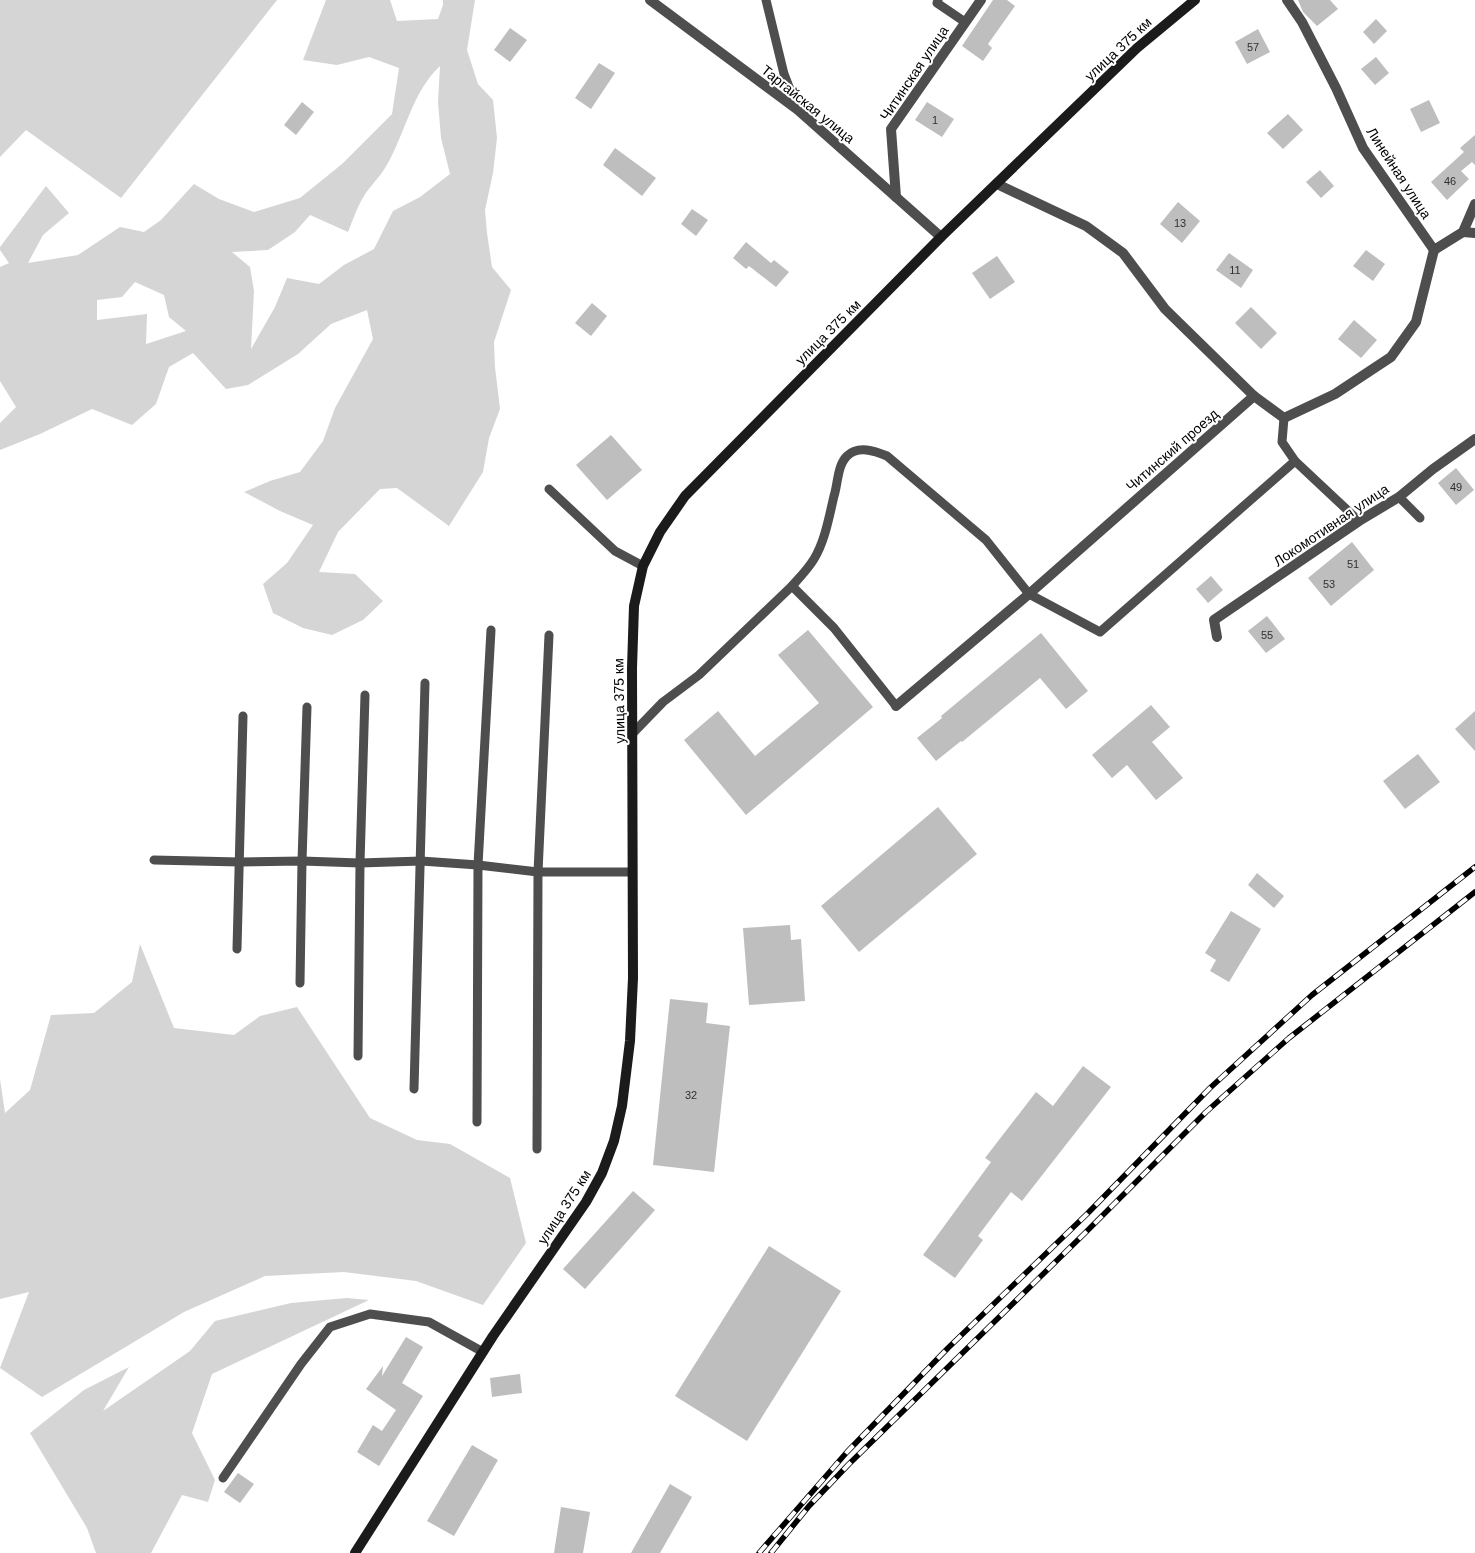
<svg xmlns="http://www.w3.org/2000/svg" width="1475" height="1553" font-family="Helvetica,sans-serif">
<rect width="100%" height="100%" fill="#fff"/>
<g fill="#d5d5d5" fill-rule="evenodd">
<polygon points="0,0 277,0 121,198 26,130 0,157"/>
<path d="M326,0H390L397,21L438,19L443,5V0H475L467,50L478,84L493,100L497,138L493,173L485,210L487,233L492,267L511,290L494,342L495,367L500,409L489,438L483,472L449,526L397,488L380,489L338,532L319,572L355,574L383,601L363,620L332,635L303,628L273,613L263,584L287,563L313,525L280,511L244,492L270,481L300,472L323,441L335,408L373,339L367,310L331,324L298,354L248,385L226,389L193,353L169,367L156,404L132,425L92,409L40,434L0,450V423L16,407L0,381V267L9,263L0,250V247L46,186L69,213L43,235L28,263L78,255L120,227L144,232L161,220L194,184L219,199L254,212L300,198L342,164L392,114L399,68L369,57L337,65L303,60ZM440,66L438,102L441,138L450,174L420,197L393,211L374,249L344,265L319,284L287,278L275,307L251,349L254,291L250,267L232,252L268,250L295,232L310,215L348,232C353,220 357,207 364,196C370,186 379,178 385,168C405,136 411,93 440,66ZM135,282L164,295L169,317L186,331L146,344L147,314L97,320V300L122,297Z"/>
<polygon points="140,944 174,1028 234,1035 260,1016 297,1007 370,1118 417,1140 450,1144 510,1178 526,1243 483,1305 416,1281 344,1272 265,1276 184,1312 42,1397 0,1368 29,1292 0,1299 0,1079 5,1113 30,1090 51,1015 94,1013 132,982"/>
<polygon points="347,1298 369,1300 212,1374 192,1433 215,1480 208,1502 182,1495 151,1553 96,1553 87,1528 30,1433 84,1390 129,1367 103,1411 190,1351 215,1321 291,1303"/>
</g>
<g fill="#bebebe">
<polygon points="993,0 1007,0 1015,6 988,44 992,48 983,61 962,46"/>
<polygon points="1298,0 1330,0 1338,9 1317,26 1303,12"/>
<polygon points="1376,19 1387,31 1374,44 1363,32"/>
<polygon points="510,28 527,40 510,62 494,50"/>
<polygon points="1258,29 1270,52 1247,64 1235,42"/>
<polygon points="1376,57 1389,73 1375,85 1361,69"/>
<polygon points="599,63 615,73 591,109 575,98"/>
<polygon points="1429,100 1440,123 1421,132 1410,109"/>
<polygon points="302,102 314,112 296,135 284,125"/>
<polygon points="927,102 954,119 942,137 915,120"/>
<polygon points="1288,114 1303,130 1283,149 1267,133"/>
<polygon points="1475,135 1475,165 1472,162 1461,171 1469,179 1447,200 1431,182 1464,152 1460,148"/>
<polygon points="615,148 656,178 642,196 603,165"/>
<polygon points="1320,170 1334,186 1321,198 1306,182"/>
<polygon points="1178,202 1200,221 1182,243 1160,224"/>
<polygon points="692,209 708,220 696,236 681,224"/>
<polygon points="746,242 771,263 774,260 789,272 776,287 749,266 746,269 733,258"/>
<polygon points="1366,250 1385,264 1373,281 1353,266"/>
<polygon points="1229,253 1253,270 1241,288 1216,270"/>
<polygon points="997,256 1015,282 990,299 972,273"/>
<polygon points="592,303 607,316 591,336 575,323"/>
<polygon points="1251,307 1277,333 1261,349 1235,323"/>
<polygon points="1354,320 1377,340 1361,358 1338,339"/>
<polygon points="611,435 642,470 607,500 576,465"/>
<polygon points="1456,468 1474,490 1456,505 1438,483"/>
<polygon points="1352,542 1374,570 1331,606 1308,578"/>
<polygon points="1211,576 1223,590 1208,603 1196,589"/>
<polygon points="1267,616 1285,639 1266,653 1248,631"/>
<polygon points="808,630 873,707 746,815 684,740 718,711 755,756 819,703 778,655"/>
<polygon points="1041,633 1088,691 1066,709 1040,678 962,742 961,741 936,761 917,738 942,718 941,716"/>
<polygon points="1151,705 1170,727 1152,742 1183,778 1156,800 1127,765 1112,778 1092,755"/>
<polygon points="1475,711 1475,751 1455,729"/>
<polygon points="1418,754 1440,782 1405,809 1383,781"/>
<polygon points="938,807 977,854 859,952 821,906"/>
<polygon points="1257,873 1284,896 1274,908 1248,885"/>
<polygon points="1231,911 1261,929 1229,982 1210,971 1216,960 1205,953"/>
<polygon points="790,925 791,940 801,939 805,1001 749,1005 743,928"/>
<polygon points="670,999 708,1003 706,1023 730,1026 714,1172 653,1165"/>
<polygon points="1083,1066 1111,1087 1022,1201 1011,1192 978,1236 983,1240 955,1278 923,1255 991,1162 985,1158 1036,1092 1053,1106"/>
<polygon points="633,1191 655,1210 585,1289 563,1269"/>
<polygon points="769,1246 841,1291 747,1441 675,1396"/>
<polygon points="406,1337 423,1347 402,1383 423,1396 379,1466 357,1452 373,1425 382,1431 396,1410 366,1389 383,1366 382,1376"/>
<polygon points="520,1374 522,1393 492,1397 490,1378"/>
<polygon points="472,1445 498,1460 454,1536 427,1521"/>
<polygon points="238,1473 254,1484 240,1503 224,1492"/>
<polygon points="670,1484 692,1497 660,1553 631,1553"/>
<polygon points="561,1507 590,1512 583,1553 554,1553"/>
</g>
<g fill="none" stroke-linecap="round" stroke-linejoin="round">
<g stroke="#4e4e4e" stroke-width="9">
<polyline points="766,0 784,74 798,110"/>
<polyline points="938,0 937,3 965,22"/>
<polyline points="1284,418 1282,442 1295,461 1359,521"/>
<polyline points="549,489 615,551 643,566"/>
<polyline points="1399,497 1420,518"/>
<path d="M792,586C800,577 808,569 814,559C825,541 829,517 834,496C838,484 837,466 847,456C858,445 875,451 887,456L986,540L1029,594L1100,632L1295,461"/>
<polyline points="633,733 663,702 699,675 792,586 834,628 896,706"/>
<polyline points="154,860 240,862 302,861 360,863 421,861 478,865 538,872 632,872"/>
<polyline points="237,949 243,716"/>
<polyline points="300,983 302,861 307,707"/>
<polyline points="358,1056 360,863 365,695"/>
<polyline points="414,1089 425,683"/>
<polyline points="477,1122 478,865 491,630"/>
<polyline points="537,1149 538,872 549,635"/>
<polyline points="223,1478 301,1364 330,1327 370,1314 429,1322 483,1352"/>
</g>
<g stroke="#4e4e4e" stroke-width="10">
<polyline points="650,0 798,110 941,237"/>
<polyline points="1287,0 1302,22 1336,88 1363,148 1434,250 1463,232 1475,204"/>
<polyline points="997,184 1086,226 1123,253 1165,309 1254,396"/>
<polyline points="896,197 891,129 981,0"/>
<polyline points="1463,232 1475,233"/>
<polyline points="1217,637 1214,620 1359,521 1399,497 1433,469 1475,439"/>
<polyline points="896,706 1029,594 1254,396 1284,418 1335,394 1391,357 1416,322 1434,250"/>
</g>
<polyline stroke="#1b1b1b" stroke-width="10" points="355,1553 493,1336 586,1202 602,1173 614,1141 622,1106 630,1041 633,978 632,668 634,606 643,566 660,532 685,496 941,237 1137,48 1195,0"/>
<g stroke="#000" stroke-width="5.5">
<g id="rail">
<polyline points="759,1553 847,1452 948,1348 1087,1214 1210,1088 1312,995 1475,867"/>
<polyline points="771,1553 809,1506 849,1464 1085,1233 1206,1112 1289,1038 1475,892"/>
</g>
</g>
<use href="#rail" stroke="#fff" stroke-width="4" stroke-dasharray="11" stroke-linecap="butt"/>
</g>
<g text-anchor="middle" stroke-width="4" stroke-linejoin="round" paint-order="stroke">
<g font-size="11" fill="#303030">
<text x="1253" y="51">57</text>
<text x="935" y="124">1</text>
<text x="1450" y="185">46</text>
<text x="1180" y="227">13</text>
<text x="1235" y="274">11</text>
<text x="1456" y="491">49</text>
<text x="1353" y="568">51</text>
<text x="1329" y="588">53</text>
<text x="1267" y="639">55</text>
<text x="691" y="1099">32</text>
</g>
<g font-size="14" fill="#000" stroke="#fff">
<text transform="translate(1118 49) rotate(-43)" y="5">улица 375 км</text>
<text transform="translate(914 73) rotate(-56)" y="5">Читинская улица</text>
<text transform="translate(808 104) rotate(39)" y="5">Таргайская улица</text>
<text transform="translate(1399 173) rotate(57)" y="5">Линейная улица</text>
<text transform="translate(828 332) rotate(-45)" y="5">улица 375 км</text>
<text transform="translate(1172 450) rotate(-41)" y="5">Читинский проезд</text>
<text transform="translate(1331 525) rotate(-34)" y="5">Локомотивная улица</text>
<text transform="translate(619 701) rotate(-91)" y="5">улица 375 км</text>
<text transform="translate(564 1207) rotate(-57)" y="5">улица 375 км</text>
</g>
</g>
</svg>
